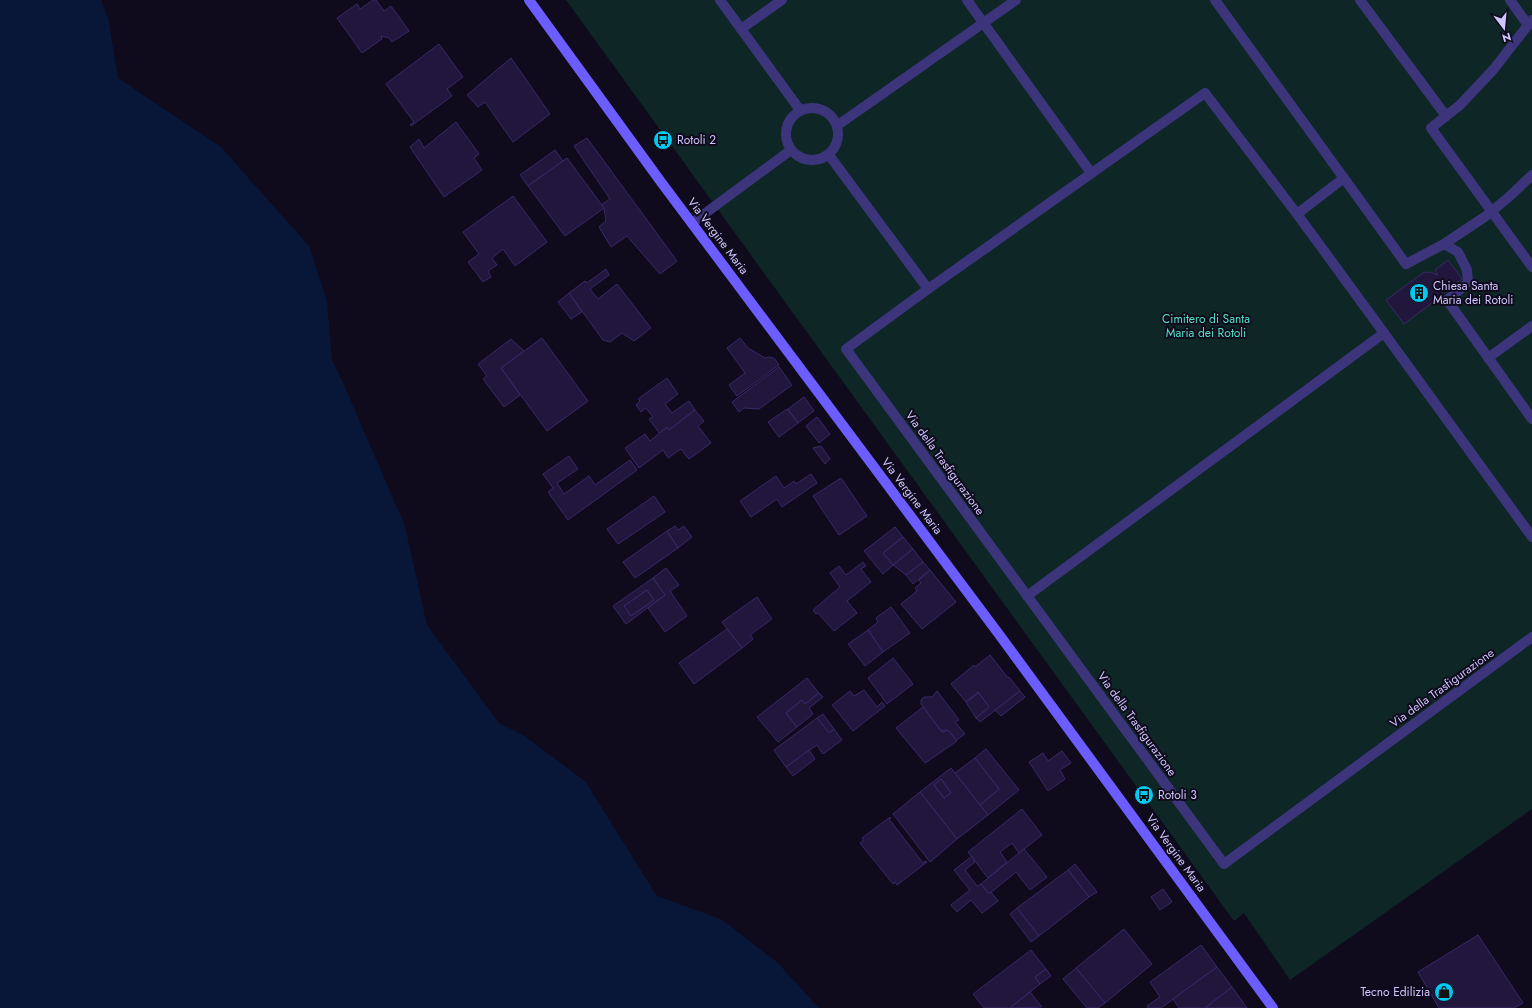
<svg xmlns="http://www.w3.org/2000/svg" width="1532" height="1008" font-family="Jost,sans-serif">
<rect width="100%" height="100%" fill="#0f0b1c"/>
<polygon fill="#0e2626" points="566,0 1532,0 1532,809 1290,980 1244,913 1234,921"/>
<polygon fill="#081638" points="0,0 101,0 108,17 118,78 221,147 309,246 327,300 332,360 344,385 405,526 427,625 499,723 523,735 585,781 657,896 721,919 778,963 819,1008 0,1008"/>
<g fill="#21173d" stroke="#39286a" fill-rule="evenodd">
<polygon points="373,0 376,0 384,11 391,6 409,31 392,42 389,38 381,36 382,39 362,53 337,18 357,4 360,9"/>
<polygon points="439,44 463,77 447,89 452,96 411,126 410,125 414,122 386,84"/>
<polygon points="511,58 550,114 513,142 485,102 478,107 467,95"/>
<polygon points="456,122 479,154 474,158 482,170 444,197 410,147 419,139 424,148"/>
<polygon points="587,138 677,261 660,274 627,236 611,247 599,227 606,221 604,208 601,205 610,199 574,146"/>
<polygon points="555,150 563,161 528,186 520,175"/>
<polygon points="567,158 604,208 565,236 528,186"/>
<polygon points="513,196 547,242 515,266 503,249 492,258 497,265 488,271 491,277 483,282 468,262 479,254 463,232"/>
<polygon points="1448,260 1462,279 1449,288 1446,283 1444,285 1443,292 1441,296 1404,324 1386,300 1423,273 1430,272 1438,275 1435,270"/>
<polygon points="606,269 609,275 590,289 598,299 617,284 651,328 634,341 622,333 610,342 603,340 569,293 585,281 587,283"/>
<polygon points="569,293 582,312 571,319 558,302"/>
<polygon points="542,338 588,401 547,431 501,368"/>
<polygon points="740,338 748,348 765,358 770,357 775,359 779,365 737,396 729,385 745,373 727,348"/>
<polygon points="511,339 524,351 501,368 520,395 504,407 483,379 487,376 478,364"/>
<polygon points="779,367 792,385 759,409 744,408 739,412 732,402"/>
<polygon points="667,378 678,394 665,404 672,413 689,401 695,410 669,430 667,427 660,434 649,419 653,417 646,408 641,412 636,405 640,401 638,399"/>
<polygon points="804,397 814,411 798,423 788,409"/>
<polygon points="787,409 798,423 779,437 768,422"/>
<polygon points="695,410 704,421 698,426 711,443 689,459 681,449 668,458 663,450 639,468 625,448 645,434 650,441 667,427 669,430"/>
<polygon points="817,417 830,434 819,443 806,426"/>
<polygon points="821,446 830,459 825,464 813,448"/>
<polygon points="569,456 578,469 557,483 564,494 589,476 595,485 630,460 637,470 568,520 548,492 553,488 543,474"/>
<polygon points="811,474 817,483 782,507 777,499 751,517 740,501 776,476 784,488 794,481 796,484"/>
<polygon points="841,478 867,516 839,535 813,496"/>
<polygon points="654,496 665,512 618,544 607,529"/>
<polygon points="675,526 678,530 684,526 692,537 678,548 667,531"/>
<polygon points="895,527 903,537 883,553 893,565 883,574 864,551"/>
<polygon points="667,531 678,548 635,578 623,562"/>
<polygon points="903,537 913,549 893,565 883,553"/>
<polygon points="913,549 923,562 906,575 893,565"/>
<polygon points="863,562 866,566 861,569 871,582 847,601 857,613 834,631 818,613 816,614 813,610 840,587 830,573 839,566 846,575"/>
<polygon points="923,562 930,570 913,584 906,575"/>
<polygon points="666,568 679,585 670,591 687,616 665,632 648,608 665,595 653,578"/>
<polygon points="930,570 956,602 922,629 901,604 917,591 915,588 921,583 919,580"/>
<path d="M653,578L665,595L626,624L613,606ZM647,590L654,600L631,616L624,606Z"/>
<polygon points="647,590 654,600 631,616 624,606"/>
<polygon points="757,597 772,619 750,635 753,639 742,648 722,622"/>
<polygon points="891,607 910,633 883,652 868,630 878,622 876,618"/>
<polygon points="727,629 742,648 694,684 679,663"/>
<polygon points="868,630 883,652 865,666 848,644"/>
<polygon points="990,655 1008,678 1009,677 1020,691 980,722 976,718 989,707 978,692 966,702 951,684 974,665 975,667"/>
<polygon points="893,658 913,684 887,704 868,678"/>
<polygon points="807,678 819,693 805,704 802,700 786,713 797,727 778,742 757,717"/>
<polygon points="864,690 877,707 882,702 885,706 853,731 832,705 850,691 854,696"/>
<polygon points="937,691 959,720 955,722 965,734 956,740 948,730 941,731 921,704 921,700 924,697 932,697"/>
<polygon points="1020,691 1025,697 1001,716 995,710"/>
<polygon points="819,693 823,697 809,708 813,714 797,727 786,713 802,700 805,704"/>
<polygon points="979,693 989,707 976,718 966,702"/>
<polygon points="923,707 941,731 943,732 948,730 957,741 925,763 896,728"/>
<polygon points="823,714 834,729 829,733 817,718"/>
<polygon points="817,718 829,733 834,729 842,740 823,754 817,745 786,767 774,750"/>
<polygon points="986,749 1019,790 988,815 980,805 999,789 975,758"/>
<polygon points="809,750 815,759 793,776 786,767"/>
<polygon points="1062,751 1071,763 1060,770 1065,779 1048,791 1029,762 1043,753 1048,761"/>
<polygon points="975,758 999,789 980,805 955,773"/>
<path d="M951,768L988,815L957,839L920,792ZM941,779L951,793L944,798L934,785Z"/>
<polygon points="941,779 951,793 944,798 934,785"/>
<polygon points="920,792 957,839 930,862 893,814"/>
<polygon points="1022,809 1042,835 1019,853 1012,843 1000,852 1007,862 988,878 968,852"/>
<polygon points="890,817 891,818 889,819 923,863 925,861 927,862 897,885 895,882 893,884 860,843 864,840 862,838"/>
<polygon points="1024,849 1047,877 1030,890 1016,872 989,894 981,884"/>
<polygon points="972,856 975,862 965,870 977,886 981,884 989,894 991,892 998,901 982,913 971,900 957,912 951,905 970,890 954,870"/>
<polygon points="1075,864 1097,892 1089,897 1068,870"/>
<polygon points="1068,870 1089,897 1039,936 1017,908"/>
<polygon points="1163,889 1172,902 1160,910 1151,897"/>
<polygon points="1017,908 1039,936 1031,942 1010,914"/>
<polygon points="1124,929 1152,964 1105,1003 1076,968"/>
<polygon points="1478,935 1523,1003 1514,1008 1439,1008 1418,972"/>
<polygon points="1201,945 1217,967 1161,1008 1148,1008 1147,1006 1160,997 1150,982"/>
<polygon points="1031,950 1046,969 1035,977 1040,984 1010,1008 984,1008 973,994"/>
<polygon points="1217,967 1232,987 1205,1008 1179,1008 1173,999"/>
<polygon points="1076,968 1105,1003 1098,1008 1087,1008 1063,979"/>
<polygon points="1046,969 1051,976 1040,984 1035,977"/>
<polygon points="1232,987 1247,1008 1205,1008"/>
<polygon points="1030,992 1042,1007 1010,1008"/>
</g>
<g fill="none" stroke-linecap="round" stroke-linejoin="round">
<g stroke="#3c357c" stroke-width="10">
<polyline points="720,0 800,110"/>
<polyline points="967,0 1091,173"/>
<polyline points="1215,0 1406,264 1444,244 1458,252 1467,270 1468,283 1447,300 1532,419"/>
<polyline points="1360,0 1446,116"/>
<polyline points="1510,0 1528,25"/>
<polyline points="1532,20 1493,70 1460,105 1431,128 1532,267"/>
<polyline points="741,29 782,0"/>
<circle cx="812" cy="134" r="26"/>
<polyline points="838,125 1016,0"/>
<polyline points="829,155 928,289 846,349 1224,864 1532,637"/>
<polyline points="692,223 791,150"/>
<polyline points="1444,244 1486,216 1510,196 1532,175"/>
<polyline points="928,289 1205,93 1297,214 1344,178"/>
<polyline points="1384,333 1532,537"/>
<polyline points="1488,358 1532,326"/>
<polyline points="1027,596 1384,333 1297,214"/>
</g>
<polyline stroke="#6b5dff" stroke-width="10" points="529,0 661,182 998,633 1273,1008"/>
</g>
<defs>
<g id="bus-disc" transform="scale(1)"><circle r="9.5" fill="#00caf1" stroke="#0f0b1c"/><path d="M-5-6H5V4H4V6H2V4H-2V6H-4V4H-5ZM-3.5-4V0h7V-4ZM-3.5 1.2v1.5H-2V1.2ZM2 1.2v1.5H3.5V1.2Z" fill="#111"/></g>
<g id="building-disc" transform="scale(1)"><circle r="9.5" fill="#00caf1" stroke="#0f0b1c"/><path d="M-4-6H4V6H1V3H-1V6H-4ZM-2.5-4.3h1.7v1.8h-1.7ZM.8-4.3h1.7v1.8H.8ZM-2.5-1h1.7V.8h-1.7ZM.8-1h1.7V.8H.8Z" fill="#111"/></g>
<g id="shop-disc" transform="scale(1)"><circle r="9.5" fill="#00caf1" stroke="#0f0b1c"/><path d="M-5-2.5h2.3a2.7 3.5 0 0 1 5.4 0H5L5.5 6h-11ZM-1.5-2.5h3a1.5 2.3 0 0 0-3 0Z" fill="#111"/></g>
</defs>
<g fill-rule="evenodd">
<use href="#bus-disc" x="663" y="140"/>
<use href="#building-disc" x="1419" y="293"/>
<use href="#bus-disc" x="1144" y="795"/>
<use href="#shop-disc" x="1444" y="992"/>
</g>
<g text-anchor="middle" stroke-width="4" stroke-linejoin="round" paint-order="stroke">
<g font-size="12" fill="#d0c6ff" stroke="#0f0b1c" text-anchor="start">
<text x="677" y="144">Rotoli 2</text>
<text x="1433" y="290">Chiesa Santa<tspan x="1433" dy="14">Maria dei Rotoli</tspan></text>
<text x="1158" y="799">Rotoli 3</text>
<text x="1430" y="996" text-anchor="end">Tecno Edilizia</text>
</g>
<g font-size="12" fill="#d0c6ff" stroke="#0f0b1c">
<text transform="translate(718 236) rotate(53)" y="4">Via Vergine Maria</text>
<text transform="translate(945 463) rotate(54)" y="4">Via della Trasfigurazione</text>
<text transform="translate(912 496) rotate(53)" y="4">Via Vergine Maria</text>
<text transform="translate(1442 688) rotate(-36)" y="4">Via della Trasfigurazione</text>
<text transform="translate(1137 724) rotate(54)" y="4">Via della Trasfigurazione</text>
<text transform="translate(1176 853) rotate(54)" y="4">Via Vergine Maria</text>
</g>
<g font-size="12" fill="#51e0c5" stroke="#0f0b1c">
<text x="1206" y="323">Cimitero di Santa<tspan x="1206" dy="14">Maria dei Rotoli</tspan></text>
</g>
</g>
<g transform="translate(1504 28) rotate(164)" stroke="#0f0b1c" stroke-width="3" paint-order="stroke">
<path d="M0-3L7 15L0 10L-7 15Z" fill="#d0c6ff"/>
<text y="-6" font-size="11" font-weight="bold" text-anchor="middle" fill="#d0c6ff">N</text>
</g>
</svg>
